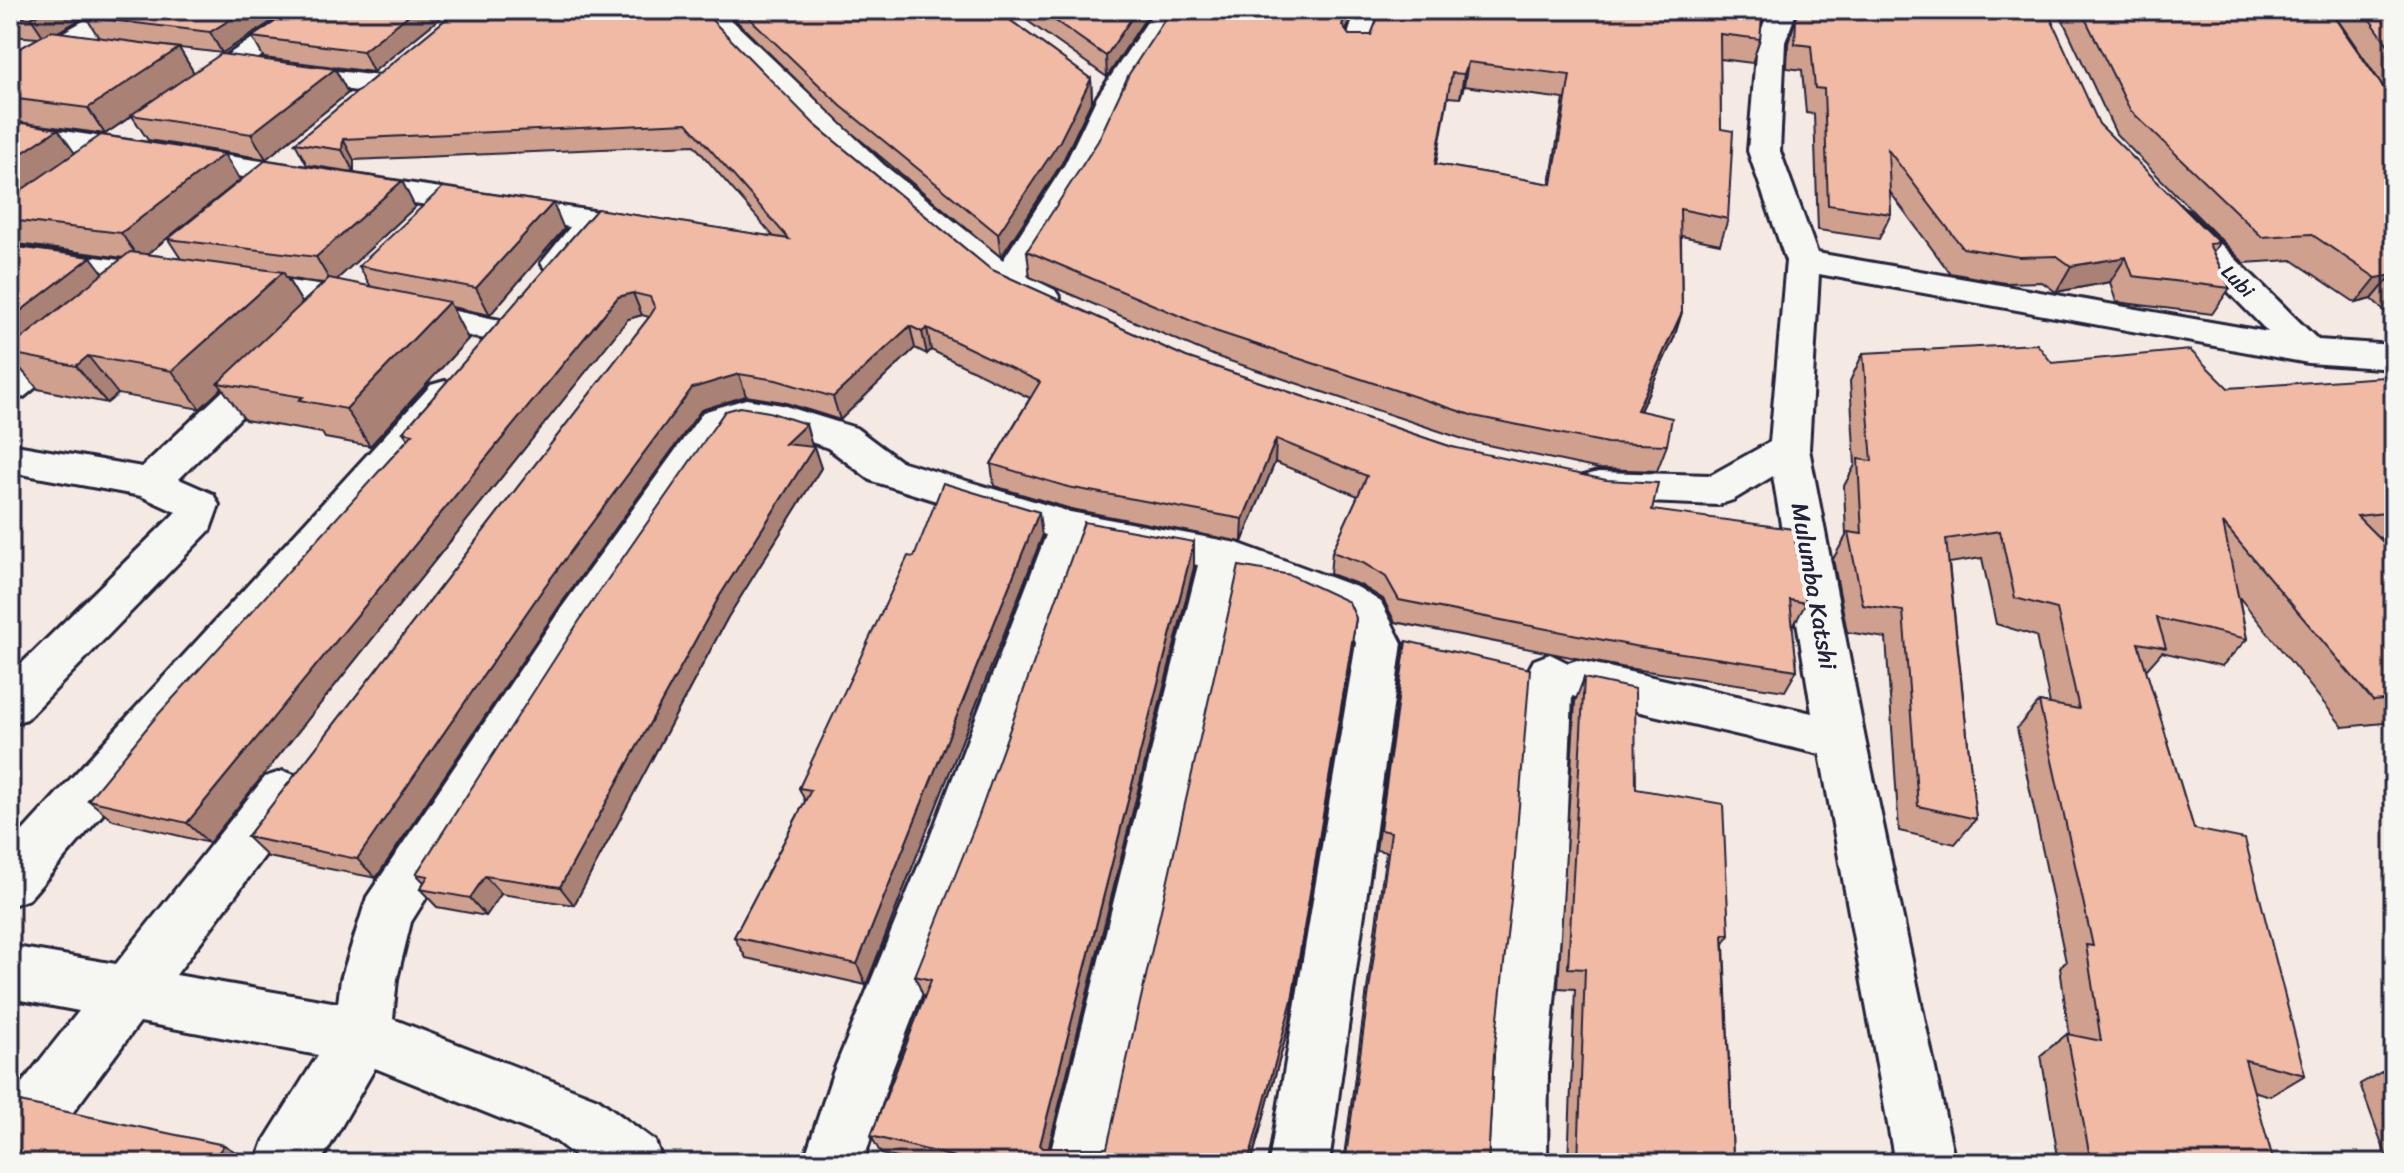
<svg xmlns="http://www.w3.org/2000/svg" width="2404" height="1173" font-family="Sriracha,sans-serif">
<rect width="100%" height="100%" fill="#f5eae3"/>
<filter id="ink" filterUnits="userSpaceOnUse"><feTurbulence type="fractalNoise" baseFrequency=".0125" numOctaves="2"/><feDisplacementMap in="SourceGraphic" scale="16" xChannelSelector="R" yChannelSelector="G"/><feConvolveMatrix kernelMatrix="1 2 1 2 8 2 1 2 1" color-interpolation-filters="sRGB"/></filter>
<g filter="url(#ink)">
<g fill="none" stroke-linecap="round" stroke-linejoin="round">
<g stroke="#22223b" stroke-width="6">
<g id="minor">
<polygon points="103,10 137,10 133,16 10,83 10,62"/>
<polygon points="296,10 329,10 203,96 183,96 178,90 183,84"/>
<polygon points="691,10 721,10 884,165 1003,260 1065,164 1097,97 1155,10 1183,10 1127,97 1097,164 1027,276 1055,290 1060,298 1055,306 1042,309 1029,306 994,289 862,178"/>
<polygon points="1356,10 1384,10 1367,56 1347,56 1343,50"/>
<polygon points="1769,10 1797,10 1785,42 1780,151 1817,253 2268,332 2163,225 2158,218 2163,211 2175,208 2187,211 2318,340 2394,345 2394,369 2308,363 1819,274 1809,449 1865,739 1955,1163 1895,1163 1820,754 1572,696 1563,901 1548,1071 1547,1163 1487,1163 1490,1071 1509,901 1527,673 1534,660 1550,654 1568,663 1577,660 1812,713 1773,476 1733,500 1718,505 1598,500 1583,496 1577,486 1583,476 1598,472 1711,475 1770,442 1786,261 1748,151 1757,42"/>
<polygon points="283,65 380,76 390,79 395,85 390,91 380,94 273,80 268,74 273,68"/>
<path d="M10,123L593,211L605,214L610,221C594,243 575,278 546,270L541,263L570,227L10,141Z"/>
<polygon points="10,247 171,266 183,269 188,276 183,283 171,286 10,267"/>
<polygon points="239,274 339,288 500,320 513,323 518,331 513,339 500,342 339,310 227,293 221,285 227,277"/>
<polygon points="72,326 85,330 90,338 85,346 24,397 10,401 10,368 59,330"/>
<polygon points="276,349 289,353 295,361 289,369 179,479 213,494 219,505 210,530 27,719 10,724 10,675 176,512 141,496 10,472 10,444 142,467 263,353"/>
<polygon points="445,381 459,385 464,394 459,403 29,899 10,906 10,845 431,385"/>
<polygon points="746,399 782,405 856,428 900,461 1070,512 1237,543 1359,588 1381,602 1402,643 1329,1163 1269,1163 1356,643 1348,625 1327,612 1238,577 1108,1163 1048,1163 1198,565 1085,545 981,840 891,1073 863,1163 803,1163 833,1073 929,840 1046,535 872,481 828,448 777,430 747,425 731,430 592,634 411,922 397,979 393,1019 598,1099 655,1141 663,1163 584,1163 556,1141 375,1068 320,1163 256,1163 264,1141 318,1055 140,1022 35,1163 10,1163 10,1098 79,1011 10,998 10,946 116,964 265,777 283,771 301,777 308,792 301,807 176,975 338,1003 341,979 367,897 560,610 703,412"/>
</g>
</g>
<use href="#minor" fill="#f6f6f2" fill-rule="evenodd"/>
</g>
<g fill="#cfa08e" stroke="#22223b" stroke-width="2" fill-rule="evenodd">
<polygon points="10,10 97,10 57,32 99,38 86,17 290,10 222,53 138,43 179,48 194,73 335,69 348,93 266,159 148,140 132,116 105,134 10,121 10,54 38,38 10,36"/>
<polygon points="450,10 373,72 264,58 252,37"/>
<polygon points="457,10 815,125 990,269 1186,357 1452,447 1652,510 1806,603 1794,625 1792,624 1797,670 1785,691 1626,668 1395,622 1383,599 1360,585 1330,574 1332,552 1358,496 1275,462 1242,542 1071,509 994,486 991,464 1030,398 931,350 927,354 915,348 840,420 783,402 746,396 701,410 558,608 376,878 268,857 247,837 649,317 642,315 628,319 209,843 113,820 88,800 408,439 403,432 597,209 774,237 694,145 354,160 354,172 307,165 295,143"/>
<polygon points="725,10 996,10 1091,79 1092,100 1062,163 1001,257 846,128"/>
<polygon points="1012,10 1151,10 1107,77"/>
<path d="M1217,10H1353L1346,31L1349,35H1371L1381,10H1768L1761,25L1760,39L1752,63L1720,59L1721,129L1728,219L1720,244L1681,236L1682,312L1674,338L1640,411L1667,445L1657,471L1599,469L1469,441L1215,356L1030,277L1027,251L1213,19ZM1464,86L1564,99L1550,184L1436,164L1448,97L1460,98Z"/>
<polygon points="1799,10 2099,124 2219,243 2213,252 2230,288 2212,314 2116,302 2110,282 2056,292 2042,282 2005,283 1950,273 1890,192 1891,214 1879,239 1818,230 1814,114 1806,113 1802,70 1787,68 1788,43"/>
<polygon points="2058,10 2329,10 2394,103 2394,320 2372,299 2356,303 2292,260 2244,263 2116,134"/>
<polygon points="2331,10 2394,10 2394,102"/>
<path d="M10,121L75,153L240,180L147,254L181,259L168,239L415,207L336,280L371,287L359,266L564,229L490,315L451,307L468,339L370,446L325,438L322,433L245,420L222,388L200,409L118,394L107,403L38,389L14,361L10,364V246L91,257L103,274L123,258L10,243ZM287,278L305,281L324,283L302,303Z"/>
<polygon points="1863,353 2052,363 2228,388 2394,386 2394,536 2379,538 2394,553 2394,722 2343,727 2239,597 2247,639 2222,666 2162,652 2146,670 2194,829 2305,1075 2270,1096 2253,1091 2274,1163 2059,1163 2041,1055 2067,1034 2069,1035 2060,967 2066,962 2017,728 2039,702 2050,704 2036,636 1996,624 1982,558 1949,563 1976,819 1955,844 1899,831 1886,638 1847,632 1833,559 1846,536 1844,486 1855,465 1850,381"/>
<polygon points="725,411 812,446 811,447 814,447 821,468 728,617 574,905 501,894 486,916 437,907 420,889 424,882 416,874"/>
<polygon points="1042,537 866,985 746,958 734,937 805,801 799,788 914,557"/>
<polygon points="1194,542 1194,567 1049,1148 1107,1148 1356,618 1290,1021 1251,1163 917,1163 881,1154 871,1136 924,998 915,976"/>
<polygon points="1406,641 1494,1054 1488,1163 1343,1163 1386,852 1376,850"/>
<polygon points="1584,678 1636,789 1729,935 1724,944 1733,1157 1737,1163 1568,1163 1575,989 1558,988 1575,702"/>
<polygon points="2394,1065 2394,1163 2389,1163 2360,1084"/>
</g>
<g fill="#a98274" stroke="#22223b" stroke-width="2">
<polygon points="46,10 97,10 45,39 31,18"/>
<polygon points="246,10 290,10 222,53 210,32"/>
<polygon points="415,10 450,10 373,72 363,51"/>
<polygon points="1137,10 1151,10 1107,77 1106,56"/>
<polygon points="1347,10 1353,10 1340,49 1342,25"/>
<polygon points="179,48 194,73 105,134 88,108"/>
<polygon points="1468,62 1464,86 1460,98 1464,74"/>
<polygon points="335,69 348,93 266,159 251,134"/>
<polygon points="1091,79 1092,100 1062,163 1001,257 998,234"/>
<polygon points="58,129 76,155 10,201 10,161"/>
<polygon points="343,139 354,160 354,172 342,150"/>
<polygon points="224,154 240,180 140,260 121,233"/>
<polygon points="402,181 415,207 332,284 316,257"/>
<polygon points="553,203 564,229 490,315 476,288"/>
<polygon points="91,257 111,283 10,353 10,319"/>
<polygon points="2126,257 2110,282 2056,292 2071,266"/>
<polygon points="283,272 306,309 218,383 222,388 200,409 172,371"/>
<polygon points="2393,274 2372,299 2356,303 2376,278"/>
<polygon points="633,293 642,315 628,319 209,843 187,823 618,297"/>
<polygon points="449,302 468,339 370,446 346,409"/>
<polygon points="1682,312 1674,338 1628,436 1637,410"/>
<polygon points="910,326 915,348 840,420 833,397"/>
<polygon points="927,328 931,350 927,354 922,332"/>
<polygon points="88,356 118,394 107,403 76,366"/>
<polygon points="739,374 746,396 701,410 558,608 376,878 357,859 545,586 692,388"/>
<polygon points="806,424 812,446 792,466 785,444"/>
<polygon points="1276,439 1275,462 1242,542 1243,519"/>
<polygon points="814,447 821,468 728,617 574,905 560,887 719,597"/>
<polygon points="1039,512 1042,537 866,985 857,964"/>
<polygon points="1194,542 1194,567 1045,1162 1040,1145"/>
<polygon points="1356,618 1290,1021 1251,1163 1248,1163"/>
<polygon points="485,876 501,894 486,916 470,898"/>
<polygon points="224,1145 255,1163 218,1153"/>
</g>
<g fill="#f1baa5" stroke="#22223b" stroke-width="2" fill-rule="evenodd">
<polygon points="10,10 46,10 31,18 10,17"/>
<polygon points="98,10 246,10 210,32 86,17"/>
<polygon points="293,10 415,10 363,51 252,37"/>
<polygon points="457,10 702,10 815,125 990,269 1186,357 1452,447 1606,480 1658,483 1652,510 1793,529 1806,603 1790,600 1797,670 1634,646 1399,600 1386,577 1363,563 1332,552 1367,476 1276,439 1243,519 1068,487 991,464 1040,382 927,328 922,332 910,326 833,397 776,380 739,374 692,388 545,586 357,859 247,837 650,316 655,308 650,297 633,293 618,297 187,823 88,800 155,718 413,434 403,432 597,209 789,239 687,123 343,139 342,150 295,143"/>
<polygon points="741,10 996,10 1091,79 1060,141 998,234 841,106"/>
<polygon points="1040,10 1137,10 1106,56"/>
<path d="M1171,10H1200L1213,19L1217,10H1347L1342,25L1349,35H1371L1381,10H1765L1762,17L1760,39L1720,34L1721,129L1733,131L1728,219L1680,209L1682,312L1637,410L1672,418L1667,445L1607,443L1474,416L1215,331L1027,251L1098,141L1129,74ZM1468,62L1570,75L1552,184L1435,164L1452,73L1464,74Z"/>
<polygon points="1799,10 2047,10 2099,124 2219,243 2209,244 2230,288 2133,276 2126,257 2071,266 2057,256 2019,257 1963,248 1888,150 1891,214 1828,205 1824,89 1815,88 1811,46 1795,44 1796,19"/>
<polygon points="2081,10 2329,10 2394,103 2394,275 2376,278 2311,234 2262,237 2130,110"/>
<polygon points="2363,10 2394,10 2394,53"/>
<polygon points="51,31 179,48 88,108 10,98 10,54"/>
<polygon points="221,54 335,69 251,134 131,115"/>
<polygon points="10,121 58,129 10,161"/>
<polygon points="101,135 224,154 121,233 10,220 10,198"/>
<polygon points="266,160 402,181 316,257 168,239"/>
<polygon points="443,187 553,203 476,288 359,266"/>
<polygon points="10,246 91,257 10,319"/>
<polygon points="130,252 283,272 172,371 88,356 76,366 10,353 10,348"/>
<polygon points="329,278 449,302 346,409 299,400 303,397 218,383"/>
<polygon points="2037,344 2052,363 2190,350 2228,388 2384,377 2394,386 2394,512 2357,516 2394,553 2394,699 2373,701 2223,523 2247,639 2157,618 2166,648 2138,643 2194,829 2245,839 2305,1075 2245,1060 2274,1163 2091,1163 2067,1034 2101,1041 2086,945 2093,946 2039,702 2079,709 2057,609 2015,598 2000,531 1946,539 1976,819 1918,806 1903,611 1863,605 1848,532 1862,534 1858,459 1872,461 1863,353"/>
<polygon points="740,407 769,412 806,424 785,444 814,447 719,597 560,887 485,876 470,898 420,889 428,876 416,874 583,615 725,411"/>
<polygon points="943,483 1039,512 857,964 734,937 811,790 799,788 908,556 914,557"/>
<polygon points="1084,522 1194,542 1040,1145 1043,1148 1107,1148 1239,566 1291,575 1349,602 1356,618 1292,1000 1248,1163 1024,1163 1015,1161 1014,1163 953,1163 955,1157 871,1136 931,980 915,976 978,818"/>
<polygon points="1406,641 1530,669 1513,881 1494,1054 1488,1163 1345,1163 1391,832 1380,830"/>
<polygon points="1584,678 1635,689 1636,789 1723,804 1729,935 1723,934 1733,1157 1737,1158 1737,1163 1578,1163 1585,969 1568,968"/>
<polygon points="15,1101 224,1145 218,1153 255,1163 10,1163 10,1108"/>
</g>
</g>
<g text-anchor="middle" stroke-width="8" stroke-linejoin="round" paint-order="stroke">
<g font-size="20" fill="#22223b" stroke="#f6f6f2">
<text transform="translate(2238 281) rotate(45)" y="7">Lubi</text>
</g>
<g font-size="24" fill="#22223b" stroke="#f6f6f2">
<text transform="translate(1814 586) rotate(80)" y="8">Mulumba Katshi</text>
</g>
</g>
<rect width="2404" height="1173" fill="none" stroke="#f6f6f2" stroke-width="40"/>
<rect x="20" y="20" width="2364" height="1133" fill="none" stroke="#22223b" stroke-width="3" filter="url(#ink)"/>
</svg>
